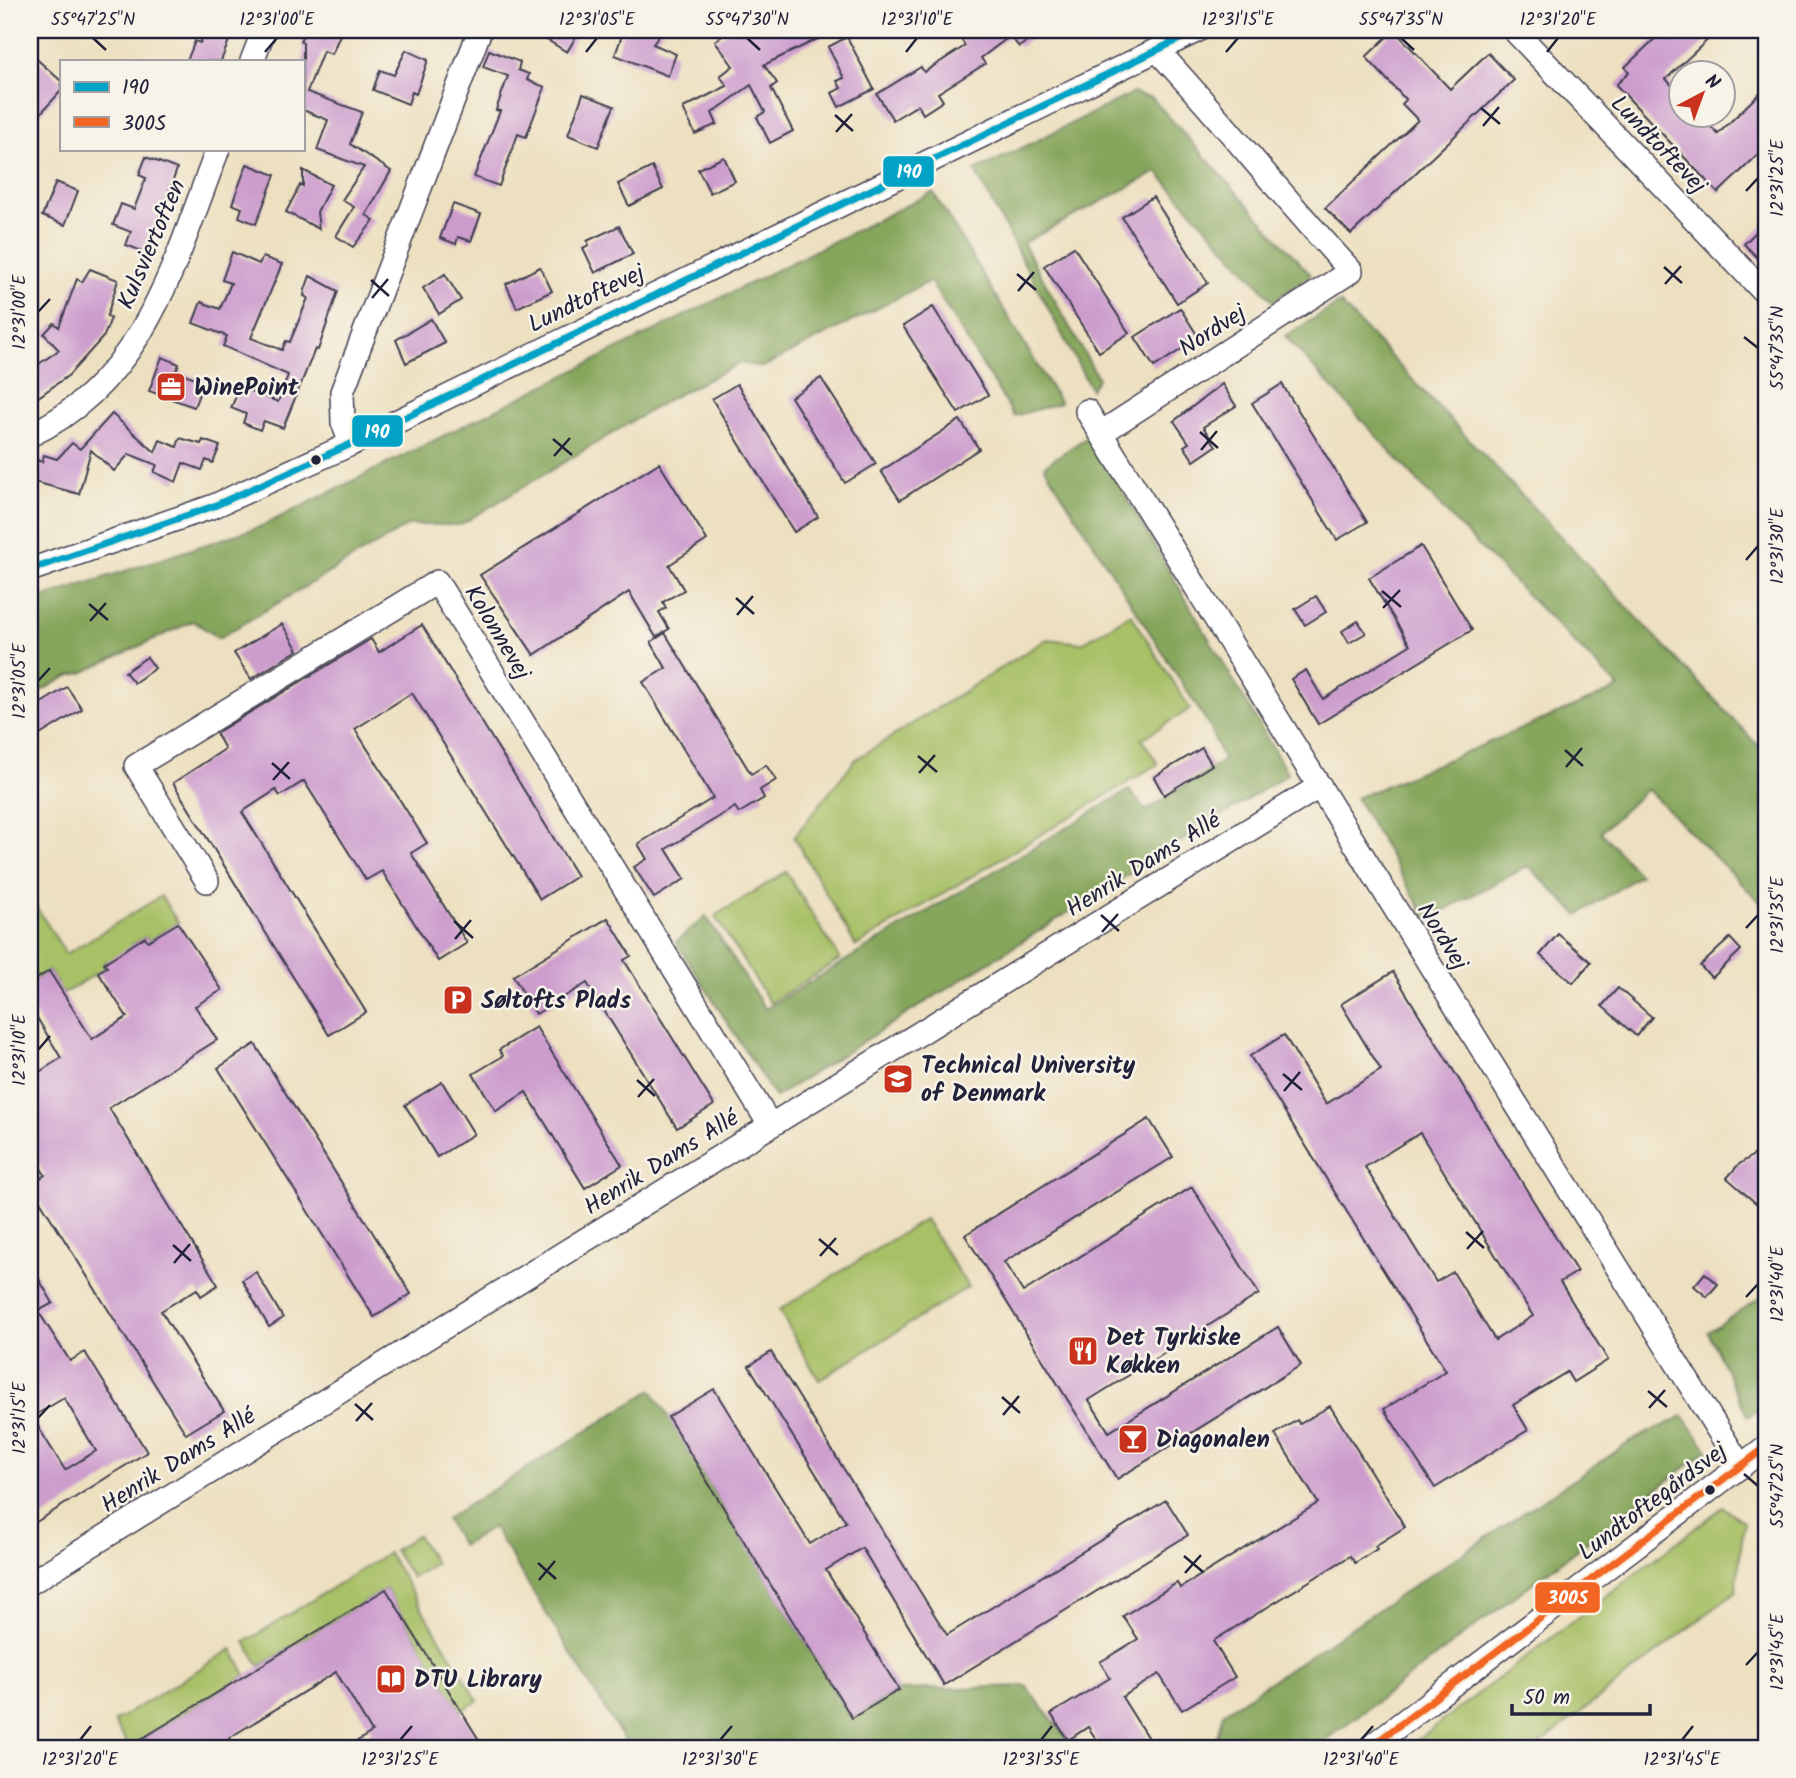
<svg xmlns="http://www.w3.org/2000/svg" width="1796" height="1778" font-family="Kalam,sans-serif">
<rect width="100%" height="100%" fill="#f7f3e8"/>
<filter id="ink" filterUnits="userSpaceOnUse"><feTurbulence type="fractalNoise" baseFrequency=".0143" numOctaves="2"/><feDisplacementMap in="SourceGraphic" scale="14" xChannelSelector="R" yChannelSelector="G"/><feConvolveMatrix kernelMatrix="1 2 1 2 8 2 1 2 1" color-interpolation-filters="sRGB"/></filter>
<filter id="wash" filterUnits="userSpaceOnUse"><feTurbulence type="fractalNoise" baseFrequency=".00686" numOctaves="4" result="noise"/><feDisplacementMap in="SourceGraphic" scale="28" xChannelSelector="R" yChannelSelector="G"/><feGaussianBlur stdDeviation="1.57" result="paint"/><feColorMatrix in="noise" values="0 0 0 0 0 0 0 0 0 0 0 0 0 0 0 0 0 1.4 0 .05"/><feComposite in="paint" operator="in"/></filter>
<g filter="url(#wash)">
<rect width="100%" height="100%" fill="#ede0c0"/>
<g fill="#a8c066" stroke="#657150" stroke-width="2">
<polygon points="1131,614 1190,709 1142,739 1158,764 856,946 794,837 855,760 1047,639 1082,643"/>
<polygon points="786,872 840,959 770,1003 715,916"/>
<polygon points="161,896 178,923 148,941 145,937 132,945 135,949 104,963 107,967 63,994 49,971 30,983 30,897 66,954"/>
<polygon points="925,1219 968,1287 819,1380 779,1310"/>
<polygon points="1723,1507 1744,1522 1736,1591 1535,1748 1407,1748"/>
<polygon points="417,1535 435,1563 412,1578 394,1550"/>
<polygon points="388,1553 478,1701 461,1711 386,1589 260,1666 245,1642"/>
<polygon points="232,1649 246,1675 129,1747 114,1722"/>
</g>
<g fill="#86a65b" stroke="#54644b" stroke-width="2">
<polygon points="1133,93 1152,98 1311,275 1273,301 1157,172 1023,243 1098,378 1091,389 975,171"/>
<polygon points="933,192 1060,403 1014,416 930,281 763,367 740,363 671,398 460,525 409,525 219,638 193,621 82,673 68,676 30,697 30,602 262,526"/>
<polygon points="1340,303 1766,754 1766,908 1647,789 1601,832 1640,875 1578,915 1528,866 1427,919 1356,798 1619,688 1455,522 1285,336"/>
<polygon points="1090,435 1288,774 775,1097 676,942 706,916 765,1009 1129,790 1146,811 1223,761 1210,727 1044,466"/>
<polygon points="1766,1294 1766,1403 1748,1417 1708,1332"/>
<polygon points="652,1390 852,1718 899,1690 1026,1686 1074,1748 629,1748 493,1527 462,1546 446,1519"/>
<polygon points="1683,1416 1708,1450 1315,1748 1214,1748 1223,1713 1633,1440"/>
</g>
<g id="blocks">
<g fill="#cc9ccd" fill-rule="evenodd">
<polygon points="205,30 233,30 221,61 187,61 195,41 200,43"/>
<polygon points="305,30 342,30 332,54 323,51 307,92 362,112 350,144 391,171 366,215 374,220 353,247 336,236 354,207 342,200 364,167 317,150 328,120 303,110 303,43 300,41"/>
<polygon points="531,30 580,30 567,52"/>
<polygon points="624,30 663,30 653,44 676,54 668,76 615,55"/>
<polygon points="730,30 836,30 764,65 777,83 771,88 793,131 770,143 757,117 765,112 751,85 712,113 717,124 695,134 683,108 727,86 720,76 733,66 715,41"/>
<polygon points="971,30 1043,30 1019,47 1010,36 981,58 985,64 938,93 943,101 923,114 918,105 893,120 877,94 921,67 924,72 965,46 960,37"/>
<polygon points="1394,30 1450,89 1488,53 1514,80 1351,234 1325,208 1418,120 1402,104 1406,100 1366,57"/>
<polygon points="1664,30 1718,30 1666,79 1681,95 1681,116 1700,116 1718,134 1766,87 1766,147 1718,193 1616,85 1629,72 1625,67"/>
<polygon points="847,37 874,89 839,107 832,93 841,88 837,81 844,78 828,47"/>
<polygon points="406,50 428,60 416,94 412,92 408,104 373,90 380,70 394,75"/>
<polygon points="489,50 520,62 518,70 529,74 527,80 545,87 526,137 518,134 499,186 474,177 500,111 496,110 508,76 483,67"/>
<polygon points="30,53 61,81 61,91 30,125"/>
<polygon points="583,94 614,106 598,147 568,135"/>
<polygon points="146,157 177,169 147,253 126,245 131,232 113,225 121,204 134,209 146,178 139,175"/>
<polygon points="724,157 735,181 710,193 698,169"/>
<polygon points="247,164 275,175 256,224 239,217 242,208 232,204"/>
<polygon points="652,167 663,189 629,206 618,184"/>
<polygon points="303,170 331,185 317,212 319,229 286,212 300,185 303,186"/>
<polygon points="56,182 78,191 65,225 42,216"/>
<polygon points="1153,197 1208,283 1177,303 1122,217"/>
<polygon points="453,204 481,214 471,241 458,237 456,244 440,238"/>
<polygon points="1766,222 1766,266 1744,244"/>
<polygon points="619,226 633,254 595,273 583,248 589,245 587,241"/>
<polygon points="1074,247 1129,333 1099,352 1044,266"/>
<polygon points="232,252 259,264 263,257 282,264 251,338 282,350 286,341 290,342 308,298 304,296 305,290 310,276 338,291 318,350 315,349 283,428 264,421 260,430 243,423 246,414 231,408 240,387 278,402 288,375 223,346 227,336 193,323 201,302 220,309 231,283 222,280"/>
<polygon points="540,267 552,291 517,308 506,284"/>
<polygon points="90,269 118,280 107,316 111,318 104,336 69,375 30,403 30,370 59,350 44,334 54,323 59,327 77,279 82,282"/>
<polygon points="445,274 461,300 439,314 423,288"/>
<polygon points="933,307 988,395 958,413 903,326"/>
<polygon points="1180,308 1199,338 1154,367 1135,337"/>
<polygon points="431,319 445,343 406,363 396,340"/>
<polygon points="162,357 179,364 176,371 204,381 194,407 149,391"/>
<polygon points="821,378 876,464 845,483 791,397"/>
<polygon points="737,384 818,517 794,532 712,399"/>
<polygon points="1222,384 1236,406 1203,427 1216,446 1194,461 1184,446 1189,443 1174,421"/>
<polygon points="1282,384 1367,522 1337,540 1252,403"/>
<polygon points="112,414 155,452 160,440 177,447 180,438 201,444 203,440 220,446 213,463 206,460 202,470 183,463 176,482 154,472 157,465 129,454 114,471 91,450 79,494 31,481 37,460 42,462 44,455 57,459 72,443 80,449"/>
<polygon points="960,420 979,449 900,500 881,471"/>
<polygon points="659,463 707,540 669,565 684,590 663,602 666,608 659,612 669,629 656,637 629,592 534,655 480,575"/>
<polygon points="1421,546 1472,630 1318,724 1291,679 1306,670 1323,699 1410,645 1369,578"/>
<polygon points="1316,596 1326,612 1305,625 1295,609"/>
<polygon points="1358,621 1366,633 1349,643 1342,631"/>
<polygon points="282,624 298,650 251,679 234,653"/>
<polygon points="422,625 577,876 540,899 412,693 355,729 427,843 411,853 467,943 438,961 382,871 366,880 304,781 280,796 276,790 242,812 366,1012 329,1035 173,783 225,749 216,733 371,639 379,652"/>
<polygon points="665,633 751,774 766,765 776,780 760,790 764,798 739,813 735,807 666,849 685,879 654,898 634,867 647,859 638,844 713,798 643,682 666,668 651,642"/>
<polygon points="147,657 155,668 134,683 125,672"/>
<polygon points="67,687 82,709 30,741 30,710"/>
<polygon points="1202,748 1212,765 1164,795 1154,777"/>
<polygon points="608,918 631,956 624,960 714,1105 677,1128 587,983 536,1014 513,976"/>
<polygon points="178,923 222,990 195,1006 217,1040 109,1108 218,1285 201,1296 197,1289 161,1311 224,1411 186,1434 30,1185 45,1175 30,1150 30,1109 35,1106 30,1097 30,1078 61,1058 30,1006 30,983 49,971 92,1039 127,1017 98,972 107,967 104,963 145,937 148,941"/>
<polygon points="1558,934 1591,962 1573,983 1540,955"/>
<polygon points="1730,938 1741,950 1712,978 1700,966"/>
<path d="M1393,972L1577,1272L1560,1282L1608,1360L1573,1382L1567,1372L1513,1405L1528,1430L1435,1488L1384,1409L1446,1371L1250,1056L1284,1035L1326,1104L1381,1070L1341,1004ZM1420,1133L1533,1316L1495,1340L1453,1272L1436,1282L1365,1167Z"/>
<polygon points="1618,988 1652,1017 1636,1036 1602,1006"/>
<polygon points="536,1027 622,1165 585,1188 526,1092 496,1111 473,1074 503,1056 499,1050"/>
<polygon points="255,1044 411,1294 374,1317 218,1068"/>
<polygon points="442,1082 474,1134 437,1157 405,1105"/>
<polygon points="1149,1119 1173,1157 1004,1262 1023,1292 1192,1187 1259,1294 1089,1400 1109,1432 1278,1327 1301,1365 1117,1479 965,1235"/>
<polygon points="1766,1147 1766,1212 1727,1178 1738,1165"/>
<path d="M30,1264L53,1303L38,1311L70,1361L85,1352L147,1452L30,1526ZM64,1398L96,1451L65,1470L32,1417Z"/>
<polygon points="256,1272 283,1318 269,1327 242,1280"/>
<polygon points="1705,1273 1718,1284 1707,1297 1694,1286"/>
<polygon points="771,1352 947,1635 1166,1500 1188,1535 944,1685 862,1548 826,1570 899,1690 852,1718 668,1417 714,1389 810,1544 846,1522 749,1366"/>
<polygon points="1330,1406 1405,1527 1375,1546 1377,1549 1355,1563 1350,1556 1213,1641 1235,1677 1182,1710 1159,1674 1122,1697 1154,1748 1102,1748 1088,1727 1068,1740 1051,1714 1110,1678 1100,1662 1138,1639 1123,1616 1177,1583 1180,1588 1318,1503 1275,1434 1297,1420 1300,1424"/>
<polygon points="386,1589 484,1748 346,1748 372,1732 336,1672 229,1738 235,1748 127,1748"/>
</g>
</g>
</g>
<g filter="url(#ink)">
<use href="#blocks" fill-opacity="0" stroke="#403e4f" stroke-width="2"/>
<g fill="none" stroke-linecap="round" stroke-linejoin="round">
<g stroke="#403e4f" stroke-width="26">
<g id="minor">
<polyline points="1514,30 1766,294"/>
<polyline points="252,61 264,30"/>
<polyline points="1087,411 1741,1467"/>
<path d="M1101,433L1351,271C1284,199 1224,122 1157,50"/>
<path d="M30,435C146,381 176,257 218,149"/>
<polyline points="351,444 343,422 342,392 480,30"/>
<polyline points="30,570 214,506 351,444 1198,30"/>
<polyline points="207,881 136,766 437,582 770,1125"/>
<polyline points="30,1583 1320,786"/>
<polyline points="1369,1748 1766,1447"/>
</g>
</g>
<use href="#minor" stroke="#fff" stroke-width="23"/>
<g stroke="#f7f3e8" stroke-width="12">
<polyline id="bus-1" points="30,570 214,506 351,444 1198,30"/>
</g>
<g stroke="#f7f3e8" stroke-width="12">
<polyline id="bus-2" points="1369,1748 1766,1447"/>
</g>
<use href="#bus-1" stroke="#02a2c7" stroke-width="7"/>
<use href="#bus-2" stroke="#f26522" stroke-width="7"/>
</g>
</g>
<path fill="none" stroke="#22223b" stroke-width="2.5" d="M93,38L106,50M747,38L760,50M1401,38L1414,50M265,52L277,38M586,52L597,38M906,52L917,38M1226,52L1238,38M1547,52L1558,38M1481,108L1500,124M835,115L853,131M1483,126L1499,107M836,132L852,114M1746,191L1758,178M1664,267L1682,283M1017,274L1036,290M371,280L389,296M1665,284L1681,266M1018,291L1034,272M372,298L388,279M38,312L50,299M1744,337L1758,348M1200,432L1218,448M553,439L572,455M1201,450L1217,431M554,456L570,438M1746,560L1758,546M1382,591L1401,607M736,598L754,614M89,604L108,620M1383,608L1400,590M737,615L753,596M90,621L106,603M38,681L50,668M1565,750L1583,766M918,756L937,772M272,763L290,779M1566,767L1582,748M919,773L935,755M273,780L289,762M1101,915L1119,931M454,921L473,938M1746,928L1758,915M1102,932L1118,914M455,939L471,920M38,1050L50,1036M1283,1074L1302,1090M637,1080L655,1096M1284,1091L1300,1072M638,1097L654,1079M1466,1232L1484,1248M819,1239L838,1255M173,1245L191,1261M1467,1249L1483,1231M820,1256L836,1238M174,1263L190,1244M1746,1297L1758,1284M1648,1391L1667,1407M1002,1397L1020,1413M355,1404L373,1420M1649,1408L1665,1390M1003,1415L1019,1396M38,1418L50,1405M356,1421L372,1403M1744,1474L1758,1486M1184,1556L1203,1572M538,1563L556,1579M1185,1573L1201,1555M539,1580L555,1561M1746,1665L1758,1652M80,1740L91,1726M400,1740L412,1726M720,1740L732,1726M1041,1740L1052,1726M1361,1740L1373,1726M1682,1740L1693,1726"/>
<defs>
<g id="office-square" transform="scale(1.575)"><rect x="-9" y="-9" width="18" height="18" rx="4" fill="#c8321e" stroke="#f7f3e8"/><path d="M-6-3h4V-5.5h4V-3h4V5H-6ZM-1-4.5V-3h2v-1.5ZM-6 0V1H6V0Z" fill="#fff"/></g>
<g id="parking-square" transform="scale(1.575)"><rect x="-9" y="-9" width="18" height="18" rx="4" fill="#c8321e" stroke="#f7f3e8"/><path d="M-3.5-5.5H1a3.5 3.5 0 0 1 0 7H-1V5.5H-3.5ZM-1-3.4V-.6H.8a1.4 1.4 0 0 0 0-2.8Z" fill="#fff"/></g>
<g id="university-square" transform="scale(1.575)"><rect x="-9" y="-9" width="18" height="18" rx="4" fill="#c8321e" stroke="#f7f3e8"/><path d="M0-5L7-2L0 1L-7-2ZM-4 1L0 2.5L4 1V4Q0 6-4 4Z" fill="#fff"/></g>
<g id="restaurant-square" transform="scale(1.575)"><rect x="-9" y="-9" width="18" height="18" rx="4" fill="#c8321e" stroke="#f7f3e8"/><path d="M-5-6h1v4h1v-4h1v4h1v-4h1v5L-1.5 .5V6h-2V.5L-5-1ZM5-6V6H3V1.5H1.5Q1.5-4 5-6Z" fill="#fff"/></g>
<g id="bar-square" transform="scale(1.575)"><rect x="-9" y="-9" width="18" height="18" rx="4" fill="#c8321e" stroke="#f7f3e8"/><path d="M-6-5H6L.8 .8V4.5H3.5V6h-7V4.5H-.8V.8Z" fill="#fff"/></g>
<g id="library-square" transform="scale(1.575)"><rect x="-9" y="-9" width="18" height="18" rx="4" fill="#c8321e" stroke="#f7f3e8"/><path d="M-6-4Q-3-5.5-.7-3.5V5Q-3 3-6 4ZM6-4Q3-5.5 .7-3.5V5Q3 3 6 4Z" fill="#fff"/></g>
</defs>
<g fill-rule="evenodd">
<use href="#office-square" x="171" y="387"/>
<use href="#parking-square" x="458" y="1000"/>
<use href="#university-square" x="898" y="1079"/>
<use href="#restaurant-square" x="1083" y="1351"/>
<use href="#bar-square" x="1133" y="1439"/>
<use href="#library-square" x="391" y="1679"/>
</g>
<g fill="#22223b" stroke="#f7f3e8" stroke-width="2.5">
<circle cx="316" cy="460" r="6"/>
<circle cx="1710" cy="1490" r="6"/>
</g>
<g text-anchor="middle" stroke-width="5" stroke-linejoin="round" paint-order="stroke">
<g font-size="24" fill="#22223b" stroke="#f7f3e8">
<text transform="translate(1659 144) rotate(46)" y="8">Lundtoftevej</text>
<text transform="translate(151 244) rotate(-67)" y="8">Kulsviertoften</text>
<text transform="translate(586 298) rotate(-26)" y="8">Lundtoftevej</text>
<text transform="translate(1212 330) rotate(-33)" y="8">Nordvej</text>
<text transform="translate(498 632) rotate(59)" y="8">Kolonnevej</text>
<text transform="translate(1143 864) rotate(-32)" y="8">Henrik Dams Allé</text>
<text transform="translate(1443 936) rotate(58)" y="8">Nordvej</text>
<text transform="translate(661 1162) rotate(-32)" y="8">Henrik Dams Allé</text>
<text transform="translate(178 1460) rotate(-32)" y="8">Henrik Dams Allé</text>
<text transform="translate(1652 1501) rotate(-37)" y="8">Lundtoftegårdsvej</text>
</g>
<g font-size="24" font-weight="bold" fill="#22223b" stroke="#f7f3e8" text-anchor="start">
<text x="194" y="395">WinePoint</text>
<text x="481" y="1008">Søltofts Plads</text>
<text x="921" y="1073">Technical University<tspan x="921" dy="28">of Denmark</tspan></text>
<text x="1106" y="1345">Det Tyrkiske<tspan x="1106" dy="28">Køkken</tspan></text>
<text x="1156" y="1447">Diagonalen</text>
<text x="414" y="1687">DTU Library</text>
</g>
</g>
<g stroke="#f7f3e8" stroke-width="2.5">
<rect x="882" y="155" width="53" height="33" rx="7" fill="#02a2c7"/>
<rect x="351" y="414" width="53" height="34" rx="7" fill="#02a2c7"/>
<rect x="1534" y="1581" width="67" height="33" rx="7" fill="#f26522"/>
</g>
<g font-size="19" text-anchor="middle" font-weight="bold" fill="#fff">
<text x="909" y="178">190</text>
<text x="377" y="438">190</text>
<text x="1568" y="1604">300S</text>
</g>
<rect width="1796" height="1778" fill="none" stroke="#f7f3e8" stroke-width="77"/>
<rect x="60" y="60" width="245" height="91" fill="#f7f3e8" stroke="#a29fa3" stroke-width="2"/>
<rect x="74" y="82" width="35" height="10" fill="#02a2c7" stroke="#a29fa3" stroke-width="2"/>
<text x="122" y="94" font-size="21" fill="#22223b">190</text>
<rect x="74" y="117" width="35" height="10" fill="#f26522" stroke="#a29fa3" stroke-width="2"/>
<text x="122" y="130" font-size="21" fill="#22223b">300S</text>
<g transform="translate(1702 94) rotate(41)"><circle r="33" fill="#f7f3e8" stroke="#a29fa3" stroke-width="2"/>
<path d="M0-5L12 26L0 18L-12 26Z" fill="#c8321e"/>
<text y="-10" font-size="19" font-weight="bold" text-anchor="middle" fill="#22223b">N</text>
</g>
<path d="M1512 1704v10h138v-10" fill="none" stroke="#22223b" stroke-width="3.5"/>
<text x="1523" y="1704" font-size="21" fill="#22223b" stroke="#f7f3e8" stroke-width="5" paint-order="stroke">50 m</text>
<rect x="38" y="38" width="1720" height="1702" fill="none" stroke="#22223b" stroke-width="2.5"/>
<g font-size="18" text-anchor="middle" fill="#22223b">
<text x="93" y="25">55°47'25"N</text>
<text x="277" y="25">12°31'00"E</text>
<text x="597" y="25">12°31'05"E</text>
<text x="747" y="25">55°47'30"N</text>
<text x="917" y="25">12°31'10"E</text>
<text x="1238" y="25">12°31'15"E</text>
<text x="1401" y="25">55°47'35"N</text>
<text x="1558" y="25">12°31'20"E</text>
<text transform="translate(1777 178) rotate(-90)" y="6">12°31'25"E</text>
<text transform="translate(19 312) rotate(-90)" y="6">12°31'00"E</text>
<text transform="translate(1777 348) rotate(-90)" y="6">55°47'35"N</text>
<text transform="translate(1777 546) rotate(-90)" y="6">12°31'30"E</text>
<text transform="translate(19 681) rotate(-90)" y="6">12°31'05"E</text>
<text transform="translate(1777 915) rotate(-90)" y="6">12°31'35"E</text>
<text transform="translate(19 1050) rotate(-90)" y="6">12°31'10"E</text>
<text transform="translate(1777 1284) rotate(-90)" y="6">12°31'40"E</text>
<text transform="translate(19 1418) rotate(-90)" y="6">12°31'15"E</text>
<text transform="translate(1777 1486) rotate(-90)" y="6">55°47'25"N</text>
<text transform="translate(1777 1652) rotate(-90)" y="6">12°31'45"E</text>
<text x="80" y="1765">12°31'20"E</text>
<text x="400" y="1765">12°31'25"E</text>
<text x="720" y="1765">12°31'30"E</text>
<text x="1041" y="1765">12°31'35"E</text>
<text x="1361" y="1765">12°31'40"E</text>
<text x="1682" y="1765">12°31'45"E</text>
</g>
</svg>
